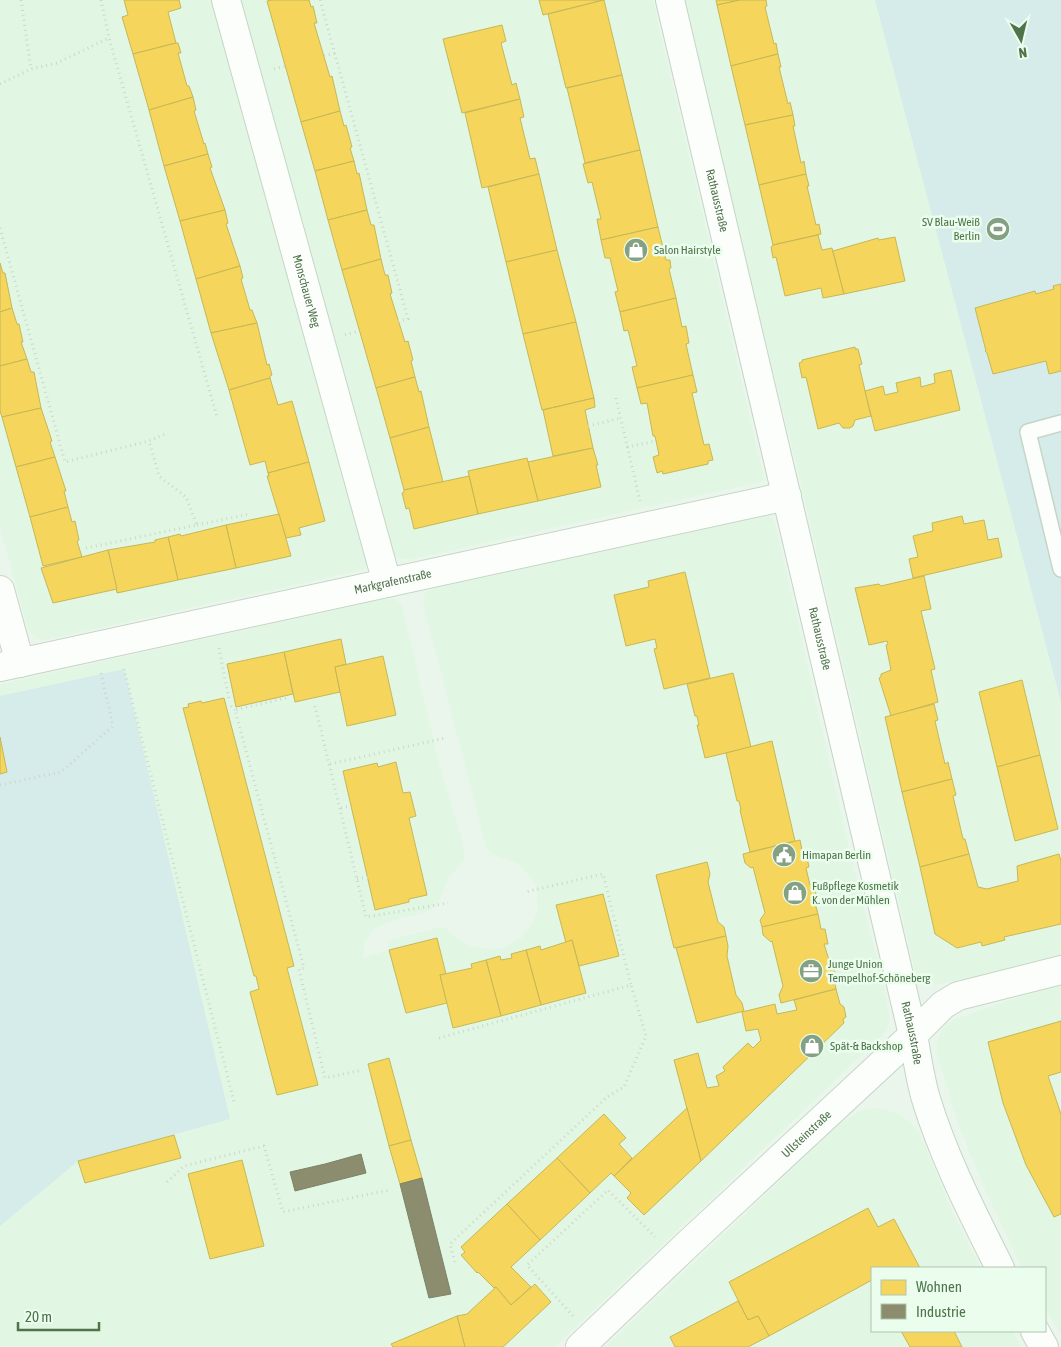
<svg xmlns="http://www.w3.org/2000/svg" width="1061" height="1347" font-family="'Asap Condensed',sans-serif">
<rect width="100%" height="100%" fill="#eaf6ec"/>
<g fill="#e1f7e4">
<polygon points="0,0 216,0 368,564 363,570 45,640 38,639 28,630 0,528"/>
<polygon points="240,0 653,0 764,478 764,481 409,560 401,559 395,556 391,549"/>
<polygon points="685,0 1061,0 1061,957 936,985 923,981 915,971 795,460 739,233"/>
<polygon points="763,516 770,516 775,522 846,835 884,987 890,1018 887,1030 882,1036 555,1347 0,1347 0,684 383,599 395,599 402,606 439,763 463,844 465,859 449,877 437,906 424,913 392,921 375,928 364,941 363,958 388,950 388,944 390,940 440,927 444,927 456,938 471,946 489,949 504,947 521,938 534,920 538,908 536,887 532,879 521,866 515,862 492,854 486,846 423,604 425,593 431,589"/>
<polygon points="1061,984 1061,1335 1045,1307 1045,1268 1022,1268 985,1190 959,1126 937,1054 936,1045 941,1031 947,1024 953,1020 1023,995"/>
<polygon points="873,1108 884,1109 899,1114 910,1122 920,1134 954,1216 981,1268 872,1268 872,1331 1013,1331 1021,1347 605,1347 842,1122 861,1111"/>
</g>
<g fill="#d5ecea">
<polygon points="875,0 1061,0 1061,702"/>
<polygon points="124,669 230,1119 78,1161 0,1226 0,696"/>
</g>
<g fill="#f6d55c" stroke="#c4b857">
<polygon points="124,0 179,0 181,8 168,12 176,43 133,54 122,17 128,15"/>
<polygon points="272,0 309,0 311,7 313,6 317,23 314,23 330,77 332,76 340,111 301,122 267,1"/>
<polygon points="539,0 604,0 543,15"/>
<polygon points="604,0 622,75 566,88 548,14"/>
<polygon points="716,0 740,0 717,5"/>
<polygon points="740,0 766,0 767,6 765,7 774,44 776,43 778,54 731,66 717,5"/>
<polygon points="502,25 506,41 501,43 512,85 516,83 520,99 462,113 443,39"/>
<polygon points="176,43 178,43 181,53 178,53 187,86 189,86 193,97 149,110 133,54"/>
<polygon points="778,54 781,67 779,67 788,104 790,102 793,115 745,125 731,66"/>
<polygon points="622,75 640,150 585,163 567,88"/>
<polygon points="193,97 196,110 194,111 204,144 205,143 208,154 164,166 149,110"/>
<polygon points="520,99 524,117 520,118 530,159 535,158 539,174 482,188 465,113"/>
<polygon points="340,111 344,126 346,125 352,147 350,148 354,161 315,171 301,122"/>
<polygon points="793,115 795,126 793,126 801,163 804,161 806,174 759,185 745,125"/>
<polygon points="640,150 658,227 601,240 597,219 601,219 592,182 588,183 583,164"/>
<polygon points="208,154 212,167 210,168 225,210 180,221 164,166"/>
<polygon points="354,161 357,174 359,173 367,210 328,220 315,171"/>
<polygon points="539,174 557,250 506,262 488,187"/>
<polygon points="806,174 809,186 807,186 816,225 819,224 821,234 773,245 759,185"/>
<polygon points="225,210 228,223 226,224 240,266 196,279 180,221"/>
<polygon points="367,210 371,225 374,225 381,259 342,270 328,220"/>
<polygon points="658,227 666,260 670,260 671,268 669,269 676,298 620,312 615,292 618,291 610,258 605,258 601,240"/>
<polygon points="818,235 822,250 832,248 844,294 823,298 821,288 785,296 776,257 773,258 771,247 773,245"/>
<polygon points="895,237 905,281 844,294 833,251 878,238 879,240"/>
<polygon points="557,250 576,322 523,334 506,262"/>
<polygon points="381,259 385,275 388,275 392,293 390,294 405,342 408,341 413,360 411,361 415,377 376,388 342,270"/>
<polygon points="0,263 3,273 5,273 12,308 0,312"/>
<polygon points="240,266 243,278 241,279 250,310 252,310 257,323 211,333 196,279"/>
<polygon points="1061,284 1061,371 1049,374 1046,361 993,374 987,353 985,351 986,351 975,308 1035,291 1036,294 1054,289 1053,286"/>
<polygon points="676,298 682,327 686,326 689,343 686,344 693,375 637,388 632,367 637,366 628,330 624,331 620,312"/>
<polygon points="12,308 17,324 19,324 23,342 21,342 27,359 0,366 0,312"/>
<polygon points="576,322 594,398 542,410 523,334"/>
<polygon points="257,323 267,365 269,364 272,375 270,376 270,378 229,390 211,333"/>
<polygon points="855,347 855,349 858,349 862,364 859,365 871,416 855,420 853,426 850,428 843,428 839,423 818,429 806,377 802,378 799,363 802,362 802,360"/>
<polygon points="27,359 31,372 34,372 41,408 2,417 0,411 0,366"/>
<polygon points="951,370 960,410 875,431 865,391 883,386 885,395 898,392 896,383 920,377 921,387 935,383 934,374"/>
<polygon points="693,375 697,392 692,393 704,445 709,444 713,460 708,461 708,464 663,474 662,471 657,473 653,457 659,455 655,436 653,436 647,403 641,404 637,388"/>
<polygon points="415,377 419,392 421,391 429,427 390,438 376,388"/>
<polygon points="270,378 278,405 292,401 309,462 268,473 265,461 250,465 229,390"/>
<polygon points="594,398 595,407 585,410 593,448 553,456 543,410"/>
<polygon points="41,408 52,441 50,442 55,457 16,467 2,417"/>
<polygon points="429,427 443,482 404,490 390,438"/>
<polygon points="593,448 598,465 596,465 601,487 538,501 528,462"/>
<polygon points="55,457 66,491 64,491 68,507 30,517 16,467"/>
<polygon points="527,458 538,501 478,514 468,471"/>
<polygon points="309,462 325,521 299,528 301,535 286,538 267,476 269,476 268,473"/>
<polygon points="469,476 478,514 414,529 409,508 406,509 402,493 404,492 404,490"/>
<polygon points="68,507 72,522 75,521 79,540 77,541 82,557 43,566 30,517"/>
<polygon points="279,514 291,556 236,568 226,525"/>
<polygon points="962,516 964,524 984,520 988,540 998,538 1002,557 913,578 909,559 918,557 913,536 933,531 932,523"/>
<polygon points="226,525 236,568 178,580 168,537 180,534 181,536"/>
<polygon points="168,537 178,580 117,593 108,550 155,542 155,540"/>
<polygon points="108,550 117,589 53,603 41,568"/>
<polygon points="685,572 710,678 664,689 654,649 657,648 655,639 626,646 614,595 649,587 648,581"/>
<polygon points="924,576 931,609 921,611 935,669 931,670 938,702 891,716 879,678 881,677 881,674 891,670 886,645 888,644 887,641 869,645 855,588 879,584 881,586"/>
<polygon points="341,639 346,664 335,667 340,692 295,702 284,652"/>
<polygon points="284,652 293,694 236,707 227,664"/>
<polygon points="383,656 396,715 347,726 335,667"/>
<polygon points="733,673 751,747 705,758 697,725 699,725 697,716 695,716 687,684"/>
<polygon points="1022,680 1040,755 997,767 979,692"/>
<polygon points="224,698 294,966 287,968 318,1085 277,1095 250,992 259,989 256,976 254,976 183,708 189,707 188,704 201,701 202,703"/>
<polygon points="934,704 938,720 935,721 945,764 948,762 952,779 902,792 885,717"/>
<polygon points="0,737 7,772 0,774"/>
<polygon points="772,741 795,841 750,852 740,810 741,810 739,801 737,801 726,753"/>
<polygon points="1040,755 1058,829 1015,841 997,767"/>
<polygon points="396,762 403,793 410,792 416,816 409,818 427,895 409,899 409,902 375,910 343,771 377,763 378,767"/>
<polygon points="952,779 956,795 953,796 963,839 965,839 969,854 920,867 902,792"/>
<polygon points="800,840 803,855 806,853 809,867 806,868 810,885 814,884 817,899 814,899 818,914 762,927 760,920 765,913 753,867 751,868 745,863 743,854"/>
<polygon points="969,854 978,887 987,889 1018,881 1017,866 1059,854 1061,861 1061,924 1004,937 1005,940 982,946 981,942 957,948 935,934 920,867"/>
<polygon points="707,862 710,874 708,882 718,922 724,927 726,936 674,948 656,875"/>
<polygon points="603,894 619,956 579,966 572,940 566,943 556,905"/>
<polygon points="818,914 821,929 825,929 828,944 824,944 829,960 832,959 835,973 833,974 836,989 781,1003 779,995 783,986 772,941 771,942 763,935 762,927"/>
<polygon points="726,936 728,946 727,956 736,995 742,1003 744,1011 697,1023 676,948"/>
<polygon points="437,938 446,974 440,975 447,1003 406,1013 389,950"/>
<polygon points="572,940 586,993 541,1005 526,950 540,946 541,950"/>
<polygon points="526,950 541,1005 501,1016 486,960 500,956 501,960 512,958 511,954"/>
<polygon points="486,960 501,1016 453,1028 440,975 472,968 471,964"/>
<polygon points="836,989 840,1004 844,1007 846,1017 843,1019 844,1023 701,1161 674,1060 698,1053 707,1088 719,1086 716,1076 725,1071 723,1067 748,1043 753,1048 761,1040 758,1029 746,1031 742,1012 775,1004 777,1014 797,1010 794,1000"/>
<polygon points="1061,1021 1061,1072 1048,1076 1061,1114 1061,1214 1054,1217 1026,1165 1003,1103 988,1042"/>
<polygon points="389,1058 411,1140 389,1146 368,1064"/>
<polygon points="687,1108 701,1161 644,1215 627,1198 631,1193 614,1176"/>
<polygon points="604,1114 626,1138 619,1144 632,1158 614,1176 611,1173 590,1193 557,1158"/>
<polygon points="174,1135 181,1158 85,1183 78,1161"/>
<polygon points="411,1140 422,1178 400,1184 389,1146"/>
<polygon points="557,1158 590,1193 540,1240 507,1204"/>
<polygon points="242,1160 264,1246 210,1259 188,1174"/>
<polygon points="507,1204 540,1240 511,1267 531,1287 511,1305 496,1287 494,1288 478,1272 477,1273 461,1255 465,1252 461,1247"/>
<polygon points="868,1208 878,1227 894,1219 920,1268 872,1268 872,1280 769,1336 758,1316 748,1320 729,1282"/>
<polygon points="535,1284 551,1302 503,1347 465,1347 457,1316 467,1314 496,1287 511,1305"/>
<polygon points="738,1301 748,1320 758,1316 769,1336 748,1347 675,1347 670,1337"/>
<polygon points="457,1316 465,1347 393,1347 391,1344"/>
<polygon points="901,1331 954,1331 962,1347 910,1347"/>
</g>
<g fill="#8c8c6e" stroke="#7a8464">
<polygon points="361,1154 366,1173 295,1191 290,1172 325,1164"/>
<polygon points="422,1178 451,1294 429,1298 400,1184"/>
</g>
<g fill="none" stroke-linecap="round" stroke-linejoin="round">
<g stroke="#c6d5c5" stroke-width="18">
<polyline id="service" points="1061,423 1028,432 1061,569"/>
</g>
<g stroke="#c6d5c5" stroke-width="30">
<g id="minor">
<path id="s1" d="M226,0L387,583"/>
<polyline points="0,590 20,663"/>
<path id="s2" d="M0,667L787,496"/>
<path id="s3" d="M580,1347L689,1243L913,1035L943,1005L958,996L1061,970"/>
</g>
</g>
<g stroke="#c4d4c4" stroke-width="30">
<g id="secondary">
<path id="s4" d="M670,0L913,1035C917,1056 920,1079 926,1099C944,1158 973,1214 1000,1268"/>
<polyline points="1035,1331 1044,1347"/>
</g>
</g>
<g stroke="#cbd7cb" stroke-width="3" stroke-dasharray="1 4" stroke-linecap="butt">
<polyline points="21,0 31,69"/>
<polyline points="101,0 109,38 217,417"/>
<polyline points="320,0 408,319 398,321"/>
<polyline points="324,56 335,53"/>
<polyline points="274,69 285,66"/>
<polyline points="0,84 31,69 57,63 109,38"/>
<polyline points="0,228 65,462 149,441 165,434"/>
<polyline points="345,335 359,331"/>
<polyline points="616,398 640,501"/>
<polyline points="588,426 621,418"/>
<polyline points="627,447 656,441"/>
<polyline points="197,525 250,514"/>
<polyline points="86,548 197,525 186,497 159,476 149,441"/>
<polyline points="219,648 229,699"/>
<polyline points="124,669 234,1102"/>
<polyline points="286,698 235,710 304,968 299,969 325,1078 362,1070"/>
<polyline points="231,706 235,710"/>
<polyline points="315,706 366,917 448,903"/>
<polyline points="330,764 445,738"/>
<polyline points="0,785 61,772 113,726 101,673"/>
<polyline points="341,808 351,806"/>
<polyline points="357,879 368,877"/>
<polyline points="439,1038 631,985 603,874 525,892"/>
<polyline points="167,1182 184,1166 264,1146 283,1212 390,1190"/>
<polyline points="455,1262 450,1244 607,1097 624,1087 646,1036 631,985"/>
<polyline points="573,1316 527,1265 608,1190 655,1237"/>
</g>
<use href="#service" stroke="#fcfefc" stroke-width="15"/>
<use href="#minor" stroke="#fcfefc" stroke-width="28"/>
<use href="#secondary" stroke="#fcfefc" stroke-width="28"/>
</g>
<defs>
<g id="stadium-disc" transform="scale(1.25)"><circle r="9.5" fill="#85a183" stroke="#ebfeee"/><path d="M0-5a6.5 5 0 1 0 0 10a6.5 5 0 1 0 0-10ZM-3.5-1.8h7v3.6h-7Z" fill="#fff"/></g>
<g id="shop-disc" transform="scale(1.25)"><circle r="9.5" fill="#85a183" stroke="#ebfeee"/><path d="M-5-2.5h2.3a2.7 3.5 0 0 1 5.4 0H5L5.5 6h-11ZM-1.5-2.5h3a1.5 2.3 0 0 0-3 0Z" fill="#fff"/></g>
<g id="civic-disc" transform="scale(1.25)"><circle r="9.5" fill="#85a183" stroke="#ebfeee"/><path d="M-.6-6.5H3V-4.5H.6V-3L4-1V1h2V6H-6V1h2V-1L-.6-3ZM-1.2 2.5V6h2.4V2.5Z" fill="#fff"/></g>
<g id="office-disc" transform="scale(1.25)"><circle r="9.5" fill="#85a183" stroke="#ebfeee"/><path d="M-6-3h4V-5.5h4V-3h4V5H-6ZM-1-4.5V-3h2v-1.5ZM-6 0V1H6V0Z" fill="#fff"/></g>
</defs>
<g fill-rule="evenodd">
<use href="#stadium-disc" x="998" y="229"/>
<use href="#shop-disc" x="636" y="250"/>
<use href="#civic-disc" x="784" y="855"/>
<use href="#shop-disc" x="795" y="893"/>
<use href="#office-disc" x="811" y="971"/>
<use href="#shop-disc" x="812" y="1046"/>
</g>
<g text-anchor="middle" stroke-width="5" stroke-linejoin="round" paint-order="stroke">
<g font-size="12" fill="#4f734b" stroke="#ebfeee">
<text dy="4" stroke="none"><textPath href="#s4" startOffset="206">Rathausstraße</textPath></text>
<text dy="4" stroke="none"><textPath href="#s1" startOffset="302">Monschauer Weg</textPath></text>
<text dy="4" stroke="none"><textPath href="#s2" startOffset="402">Markgrafenstraße</textPath></text>
<text dy="4" stroke="none"><textPath href="#s4" startOffset="656">Rathausstraße</textPath></text>
<text dy="4" stroke="none"><textPath href="#s4" startOffset="1061">Rathausstraße</textPath></text>
<text dy="4" stroke="none"><textPath href="#s3" startOffset="311">Ullsteinstraße</textPath></text>
</g>
<g font-size="12" fill="#4f734b" stroke="#ebfeee" text-anchor="start">
<text x="980" y="226" text-anchor="end">SV Blau-Weiß<tspan x="980" dy="14">Berlin</tspan></text>
<text x="654" y="254">Salon Hairstyle</text>
<text x="802" y="859">Himapan Berlin</text>
<text x="812" y="890">Fußpflege Kosmetik<tspan x="812" dy="14">K. von der Mühlen</tspan></text>
<text x="828" y="968">Junge Union<tspan x="828" dy="14">Tempelhof-Schöneberg</tspan></text>
<text x="830" y="1050">Spät-&amp; Backshop</text>
</g>
</g>
<rect x="871" y="1267" width="175" height="65" fill="#ebfeee" stroke="#adc6ad"/>
<rect x="881" y="1280" width="25" height="15" fill="#f6d55c" stroke="#adc6ad"/>
<text x="916" y="1292" font-size="15" fill="#4f734b">Wohnen</text>
<rect x="881" y="1304" width="25" height="15" fill="#8c8c6e" stroke="#adc6ad"/>
<text x="916" y="1317" font-size="15" fill="#4f734b">Industrie</text>
<g transform="translate(1021 40) rotate(172)" stroke="#ebfeee" stroke-width="4" paint-order="stroke">
<path d="M0-4L9 19L0 12L-9 19Z" fill="#4f734b"/>
<text y="-8" font-size="14" font-weight="bold" text-anchor="middle" fill="#4f734b">N</text>
</g>
<path d="M18 1322v8h81v-8" fill="none" stroke="#4f734b" stroke-width="2.5"/>
<text x="25" y="1322" font-size="15" fill="#4f734b" stroke="#ebfeee" stroke-width="4" paint-order="stroke">20 m</text>
</svg>
